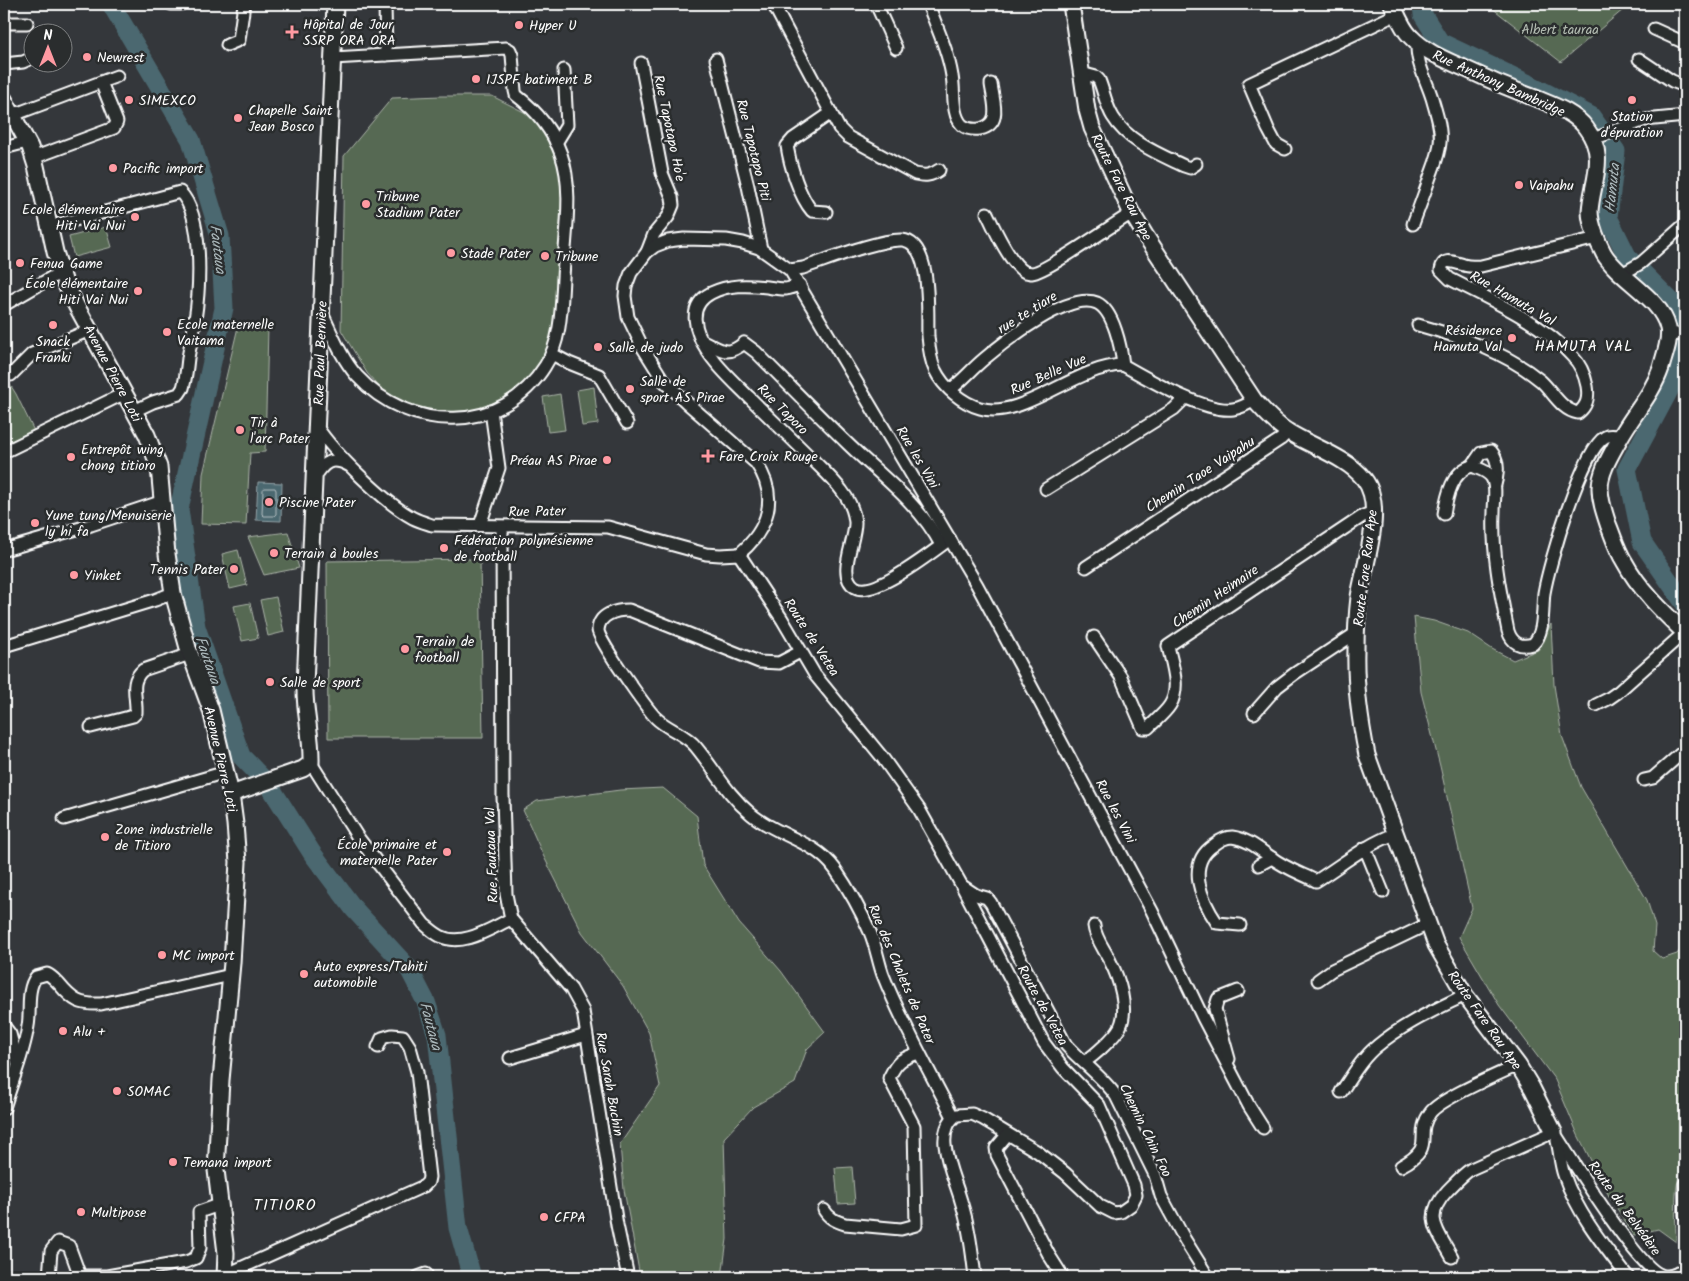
<svg xmlns="http://www.w3.org/2000/svg" width="1689" height="1281" font-family="Kalam,sans-serif">
<rect width="100%" height="100%" fill="#34373b"/>
<filter id="ink" filterUnits="userSpaceOnUse"><feTurbulence type="fractalNoise" baseFrequency=".02" numOctaves="2"/><feDisplacementMap in="SourceGraphic" scale="10" xChannelSelector="R" yChannelSelector="G"/><feConvolveMatrix kernelMatrix="1 2 1 2 8 2 1 2 1" color-interpolation-filters="sRGB"/></filter>
<g filter="url(#ink)">
<g fill="#576953" stroke="#abb4a9">
<polygon points="1487,4 1630,4 1561,62"/>
<polygon points="441,96 492,96 542,121 558,149 563,177 556,337 542,370 505,404 476,412 428,412 408,407 383,391 367,373 341,330 344,156 392,98"/>
<polygon points="106,227 112,247 74,257 69,237"/>
<polygon points="238,327 268,327 265,452 250,453 246,525 201,524 203,474"/>
<polygon points="4,375 16,394 35,433 4,448"/>
<polygon points="594,387 598,424 582,426 577,390"/>
<polygon points="560,394 565,430 548,432 543,397"/>
<polygon points="288,532 299,568 264,575 248,537"/>
<polygon points="238,550 247,585 230,589 222,554"/>
<polygon points="480,559 483,738 328,738 327,561"/>
<polygon points="276,597 284,632 268,636 260,600"/>
<polygon points="250,603 258,638 242,641 234,606"/>
<path d="M1414,617L1434,621L1468,633L1492,649L1513,660L1538,650L1551,624L1554,685L1562,736L1581,787L1647,900L1655,926L1653,951L1662,959L1677,954L1685,944V1162C1672,1182 1676,1218 1676,1242L1658,1229L1634,1235L1609,1196L1578,1135L1555,1080L1499,1005L1459,937L1472,908L1440,766L1421,692Z"/>
<polygon points="663,788 697,816 703,865 739,923 781,971 825,1032 807,1049 795,1083 753,1107 724,1138 727,1239 722,1277 639,1277 639,1271 624,1190 620,1144 660,1086 649,1033 623,986 582,932 543,855 523,810 537,801 620,790"/>
<polygon points="852,1167 855,1203 838,1204 835,1168"/>
</g>
<polygon fill="#4b676f" stroke="#93a4a9" points="258,482 282,483 281,521 256,520"/>
<g fill="none" stroke-linecap="round" stroke-linejoin="round">
<polygon stroke="#b7c2c5" stroke-width="1" points="265,488 275,488 276,490 276,514 274,516 264,516 262,514 263,490"/>
<g stroke="#4b676f" stroke-width="19">
<polyline points="111,4 191,140 220,236 224,308 179,509 196,627 241,756 269,785 312,853 354,909 409,969 426,1002 437,1035 458,1228 472,1277"/>
<polyline points="1422,4 1423,15 1440,42 1529,84 1591,116 1616,151 1608,217 1628,258 1678,308 1682,366 1627,469 1642,542 1685,604"/>
</g>
<g stroke="#fff" stroke-width="15">
<g id="minor">
<polyline points="171,4 181,4"/>
<polyline points="385,4 386,55"/>
<path d="M773,4L839,128L848,137L915,174C925,176 931,176 939,170"/>
<polyline points="876,4 896,48"/>
<path d="M928,4C937,28 948,51 952,76C955,91 951,114 962,125C967,129 973,130 980,129C1003,124 993,101 991,84"/>
<polyline points="4,23 27,23"/>
<polyline points="1654,29 1685,43"/>
<polyline points="227,45 239,40 244,4"/>
<polyline points="716,59 748,186 761,249"/>
<polyline points="1639,59 1672,81 1685,86"/>
<polyline points="641,63 662,173 672,197 673,205 668,217 654,234 647,252"/>
<polyline points="4,64 23,62 32,58"/>
<path d="M1081,73L1096,77L1099,80C1104,92 1106,106 1113,117C1128,142 1159,154 1184,166L1190,168L1196,164"/>
<polyline points="13,115 117,76"/>
<polyline points="1593,139 1645,120 1685,116"/>
<polyline points="556,143 567,125 564,70"/>
<polyline points="4,148 27,142"/>
<polyline points="1285,149 1276,144 1268,129 1249,84 1397,14"/>
<polyline points="33,158 114,128 117,122 101,82"/>
<path d="M826,212L812,211C799,196 790,165 787,146L793,139L831,113"/>
<path d="M987,213C994,228 1010,264 1025,272C1026,272 1031,273 1032,273C1046,272 1115,223 1132,213"/>
<path d="M1413,224C1419,208 1425,192 1430,177C1434,166 1439,155 1440,143C1442,129 1436,112 1432,98C1426,79 1416,63 1417,43"/>
<path d="M49,227L180,192C204,216 200,287 195,320C194,332 190,345 188,358C187,368 186,378 183,388L179,394L153,402L134,411"/>
<path d="M790,270L803,268C827,260 879,239 902,240C933,242 927,316 928,336C929,347 930,360 935,370C943,387 962,403 980,408C1022,421 1075,366 1123,365C1148,379 1205,413 1233,409C1240,408 1248,404 1254,400"/>
<polyline points="1622,274 1641,263 1685,224"/>
<path d="M800,285C796,286 791,288 786,289C780,289 773,288 767,287C748,285 729,284 711,293C686,306 695,332 708,352C718,368 735,383 749,397C770,418 792,439 814,461C823,470 834,480 842,491C849,500 854,511 855,522C856,540 836,575 855,587C873,599 935,550 950,539"/>
<polyline points="4,305 61,272"/>
<path d="M322,313C332,334 341,358 357,376C409,433 502,435 545,366C564,337 561,297 564,263C566,228 573,188 561,154C552,129 537,111 516,95L515,91L512,55L510,50L506,48L333,58"/>
<path d="M1418,325C1461,337 1506,352 1541,381C1553,392 1561,410 1578,413C1587,406 1589,398 1587,386C1585,376 1580,364 1572,356C1543,323 1489,299 1450,279L1441,270C1443,256 1455,263 1464,265C1469,267 1475,266 1481,266L1597,238"/>
<polyline points="1668,333 1685,335"/>
<path d="M701,340C721,349 726,358 744,343L756,352C787,383 817,414 848,444C881,476 920,504 941,545"/>
<polyline points="552,354 569,363 599,375 627,423"/>
<polyline points="11,375 32,354 90,330"/>
<path d="M950,390C962,381 972,369 984,359C1005,341 1069,291 1097,303C1114,311 1121,348 1123,365"/>
<path d="M317,427C334,453 386,504 413,518C419,521 426,523 432,525L608,527L706,554L720,555L739,554"/>
<polyline points="4,452 125,393"/>
<path d="M1472,466L1481,453L1491,451C1499,460 1498,474 1495,485"/>
<path d="M314,479C323,463 331,456 348,465"/>
<polyline points="1046,489 1174,409 1185,398"/>
<path d="M1444,514C1447,496 1452,471 1472,466C1479,469 1488,471 1492,478C1497,487 1494,501 1494,512C1492,552 1500,591 1508,631C1512,643 1520,648 1533,644C1545,633 1542,608 1544,593C1549,564 1582,450 1605,437C1610,434 1616,436 1620,437"/>
<polyline points="480,525 499,468 491,411"/>
<polyline points="4,550 91,525 163,501"/>
<path d="M739,554C769,529 779,496 756,463L686,402L663,380L643,348L628,317L625,296L626,286L631,273L647,252L655,246L668,241L684,239L726,240L743,243L759,248L790,270L977,585L1152,911L1203,1018L1249,1106L1263,1128"/>
<path d="M739,554L782,619L815,675L882,757L919,809L962,886L1044,1043L1063,1068L1099,1105L1134,1185L1136,1195L1131,1205L1121,1212L1114,1213L1100,1206L1065,1173L1038,1152L983,1119L972,1114L957,1115C947,1121 944,1134 945,1145C947,1165 956,1183 961,1201C969,1226 972,1251 975,1277"/>
<polyline points="1086,567 1255,456 1281,439 1288,432"/>
<path d="M1094,637L1121,677L1143,728H1148C1155,721 1165,713 1170,705C1181,687 1172,665 1168,646L1363,516L1374,512"/>
<polyline points="4,646 155,600 173,593"/>
<path d="M800,652L779,663L759,662L629,610C616,610 599,614 598,630C598,640 647,709 656,718C668,730 686,734 696,747C715,770 727,794 751,814C777,836 814,840 835,869C848,888 861,911 870,932C876,946 878,961 883,975C903,1025 929,1070 953,1117"/>
<polyline points="1596,705 1608,699 1618,692 1685,632"/>
<polyline points="1254,713 1277,687 1294,674 1356,633"/>
<path d="M91,727L133,716L136,713C137,696 129,682 143,670L190,654"/>
<path d="M311,763L357,836L424,924C429,928 434,933 440,936C462,948 491,928 511,919L506,894L503,797L502,527"/>
<polyline points="1644,780 1653,778 1685,750"/>
<polyline points="64,819 226,772"/>
<polyline points="1365,848 1383,892"/>
<polyline points="1259,865 1272,858"/>
<path d="M964,887L976,895L987,898L991,903L1066,1045C1082,1063 1102,1076 1116,1096L1155,1175L1161,1196L1185,1240L1208,1277"/>
<polyline points="511,919 571,989 583,1011 617,1225 628,1277"/>
<path d="M1240,925L1217,923C1202,901 1185,864 1214,845C1219,841 1226,837 1232,837C1248,839 1260,850 1272,858C1285,868 1302,874 1316,881C1343,864 1365,845 1395,834"/>
<polyline points="1318,980 1332,970 1428,924"/>
<polyline points="4,1026 10,1034 18,1064"/>
<polyline points="510,1058 586,1035"/>
<polyline points="1229,1059 1215,1009 1218,999 1238,991"/>
<path d="M1084,1062C1094,1056 1115,1037 1120,1027C1129,1009 1119,978 1110,961C1105,950 1095,938 1094,926"/>
<path d="M1341,1092C1352,1076 1362,1058 1377,1046C1403,1024 1435,1010 1465,995"/>
<path d="M4,1108C12,1081 24,1054 28,1026C31,1011 26,990 36,977L47,974C52,976 55,980 59,984C73,1001 80,1005 101,1004L231,975"/>
<path d="M1554,1132C1570,1157 1638,1268 1661,1275C1670,1278 1678,1274 1685,1268"/>
<polyline points="1007,1135 996,1148 997,1155 1049,1255 1063,1277"/>
<path d="M1557,1141C1560,1152 1560,1164 1564,1175C1577,1213 1604,1246 1628,1277"/>
<path d="M1401,1166C1438,1146 1413,1137 1430,1113C1441,1098 1499,1074 1518,1065"/>
<polyline points="1685,1184 1685,1215"/>
<path d="M824,1210C829,1218 835,1221 845,1224L901,1229L916,1225L914,1126L889,1078C897,1061 902,1058 919,1053"/>
<path d="M1452,1257C1437,1230 1423,1217 1447,1191C1455,1183 1462,1175 1471,1169L1554,1132"/>
<polyline points="225,1275 424,1186 428,1182 429,1177 417,1072 410,1047 403,1036 392,1035 382,1038 378,1047"/>
<polyline points="49,1277 51,1251 58,1242 69,1246 80,1276 107,1276 186,1262 196,1258 200,1248 199,1212 219,1205"/>
<polyline points="418,1277 426,1274"/>
</g>
</g>
<g stroke="#fff" stroke-width="19">
<g id="major">
<path d="M1071,4L1087,110L1092,128L1131,212L1145,235L1254,400C1264,411 1274,423 1287,431C1310,446 1347,457 1364,479C1386,506 1364,565 1359,597C1357,614 1356,632 1356,650C1355,684 1360,721 1367,755L1436,945L1465,995L1518,1065L1532,1088L1554,1132"/>
<path d="M1392,4C1397,14 1402,28 1410,36C1425,52 1446,60 1466,69C1489,80 1513,90 1538,99C1555,106 1575,113 1586,128C1608,157 1592,181 1590,211C1590,224 1598,243 1604,254C1620,280 1661,298 1668,328C1671,340 1664,356 1661,368C1652,395 1633,414 1620,438C1612,453 1600,471 1600,488C1600,500 1604,512 1608,524C1613,536 1617,550 1624,561C1639,589 1663,612 1685,633"/>
<polyline points="4,99 30,147 36,166 55,252 65,283 77,307 134,411 147,435 159,467 167,554 173,593 188,648 211,710 231,794 235,824 238,862 232,963 221,1080 216,1170 226,1253 225,1277"/>
<path d="M231,794L303,769L311,763C312,736 304,711 305,685L335,4"/>
</g>
</g>
<use href="#minor" stroke="#2a2d2e" stroke-width="11"/>
<use href="#major" stroke="#2a2d2e" stroke-width="15"/>
</g>
</g>
<g fill="#ff9aa2" stroke="#2a2d2e" stroke-width="2">
<circle cx="519" cy="25" r="5"/>
<path d="M289.5 24.5h5v5h5v5h-5v5h-5v-5h-5v-5h5z"/>
<circle cx="87" cy="57" r="5"/>
<circle cx="476" cy="79" r="5"/>
<circle cx="129" cy="100" r="5"/>
<circle cx="1632" cy="100" r="5"/>
<circle cx="238" cy="118" r="5"/>
<circle cx="113" cy="168" r="5"/>
<circle cx="1519" cy="185" r="5"/>
<circle cx="366" cy="204" r="5"/>
<circle cx="135" cy="217" r="5"/>
<circle cx="451" cy="253" r="5"/>
<circle cx="545" cy="256" r="5"/>
<circle cx="20" cy="263" r="5"/>
<circle cx="138" cy="291" r="5"/>
<circle cx="53" cy="325" r="5"/>
<circle cx="167" cy="332" r="5"/>
<circle cx="1512" cy="338" r="5"/>
<circle cx="598" cy="347" r="5"/>
<circle cx="630" cy="389" r="5"/>
<circle cx="240" cy="430" r="5"/>
<path d="M705.5 448.5h5v5h5v5h-5v5h-5v-5h-5v-5h5z"/>
<circle cx="71" cy="457" r="5"/>
<circle cx="607" cy="460" r="5"/>
<circle cx="269" cy="502" r="5"/>
<circle cx="35" cy="523" r="5"/>
<circle cx="444" cy="548" r="5"/>
<circle cx="274" cy="553" r="5"/>
<circle cx="234" cy="569" r="5"/>
<circle cx="74" cy="575" r="5"/>
<circle cx="405" cy="649" r="5"/>
<circle cx="270" cy="682" r="5"/>
<circle cx="105" cy="837" r="5"/>
<circle cx="447" cy="852" r="5"/>
<circle cx="162" cy="955" r="5"/>
<circle cx="304" cy="974" r="5"/>
<circle cx="63" cy="1031" r="5"/>
<circle cx="117" cy="1091" r="5"/>
<circle cx="173" cy="1162" r="5"/>
<circle cx="81" cy="1212" r="5"/>
<circle cx="544" cy="1217" r="5"/>
</g>
<g text-anchor="middle" stroke-width="5" stroke-linejoin="round" paint-order="stroke">
<g font-size="14" fill="#fff" stroke="#2a2d2e" text-anchor="start">
<text x="303" y="29">Hôpital de Jour<tspan x="303" dy="16">SSRP ORA ORA</tspan></text>
<text x="529" y="30">Hyper U</text>
<text x="97" y="62">Newrest</text>
<text x="486" y="84">IJSPF batiment B</text>
<text x="139" y="105">SIMEXCO</text>
<text x="248" y="115">Chapelle Saint<tspan x="248" dy="16">Jean Bosco</tspan></text>
<text x="1632" y="121" text-anchor="middle">Station<tspan x="1632" dy="16">d'épuration</tspan></text>
<text x="123" y="173">Pacific import</text>
<text x="1529" y="190">Vaipahu</text>
<text x="376" y="201">Tribune<tspan x="376" dy="16">Stadium Pater</tspan></text>
<text x="125" y="214" text-anchor="end">Ecole élémentaire<tspan x="125" dy="16">Hiti Vai Nui</tspan></text>
<text x="461" y="258">Stade Pater</text>
<text x="555" y="261">Tribune</text>
<text x="30" y="268">Fenua Game</text>
<text x="128" y="288" text-anchor="end">École élémentaire<tspan x="128" dy="16">Hiti Vai Nui</tspan></text>
<text x="177" y="329">Ecole maternelle<tspan x="177" dy="16">Vaitama</tspan></text>
<text x="1502" y="335" text-anchor="end">Résidence<tspan x="1502" dy="16">Hamuta Val</tspan></text>
<text x="53" y="346" text-anchor="middle">Snack<tspan x="53" dy="16">Franki</tspan></text>
<text x="608" y="352">Salle de judo</text>
<text x="640" y="386">Salle de<tspan x="640" dy="16">sport AS Pirae</tspan></text>
<text x="250" y="427">Tir à<tspan x="250" dy="16">l'arc Pater</tspan></text>
<text x="81" y="454">Entrepôt wing<tspan x="81" dy="16">chong titioro</tspan></text>
<text x="719" y="461">Fare Croix Rouge</text>
<text x="597" y="465" text-anchor="end">Préau AS Pirae</text>
<text x="279" y="507">Piscine Pater</text>
<text x="45" y="520">Yune tung/Menuiserie<tspan x="45" dy="16">ly hi fa</tspan></text>
<text x="454" y="545">Fédération polynésienne<tspan x="454" dy="16">de football</tspan></text>
<text x="284" y="558">Terrain à boules</text>
<text x="224" y="574" text-anchor="end">Tennis Pater</text>
<text x="84" y="580">Yinket</text>
<text x="415" y="646">Terrain de<tspan x="415" dy="16">football</tspan></text>
<text x="280" y="687">Salle de sport</text>
<text x="115" y="834">Zone industrielle<tspan x="115" dy="16">de Titioro</tspan></text>
<text x="437" y="849" text-anchor="end">École primaire et<tspan x="437" dy="16">maternelle Pater</tspan></text>
<text x="172" y="960">MC import</text>
<text x="314" y="971">Auto express/Tahiti<tspan x="314" dy="16">automobile</tspan></text>
<text x="73" y="1036">Alu +</text>
<text x="127" y="1096">SOMAC</text>
<text x="183" y="1167">Temana import</text>
<text x="91" y="1217">Multipose</text>
<text x="554" y="1222">CFPA</text>
</g>
<g font-size="14" fill="#b3bcb2" stroke="#2a2d2e">
<text x="1560" y="34">Albert tauraa</text>
</g>
<g font-size="14" fill="#fff" stroke="#2a2d2e">
<text transform="translate(1499 83) rotate(24)" y="5">Rue Anthony Bambridge</text>
<text transform="translate(670 128) rotate(78)" y="5">Rue Tapotapo Ho'e</text>
<text transform="translate(754 150) rotate(76)" y="5">Rue Tapotapo Piti</text>
<text transform="translate(1122 187) rotate(63)" y="5">Route Fare Rau Ape</text>
<text transform="translate(1513 298) rotate(30)" y="5">Rue Hamuta Val</text>
<text transform="translate(1027 312) rotate(-32)" y="5">rue te tiare</text>
<text transform="translate(320 353) rotate(-88)" y="5">Rue Paul Bernière</text>
<text transform="translate(113 373) rotate(62)" y="5">Avenue Pierre Loti</text>
<text transform="translate(1048 374) rotate(-24)" y="5">Rue Belle Vue</text>
<text transform="translate(783 409) rotate(45)" y="5">Rue Taporo</text>
<text transform="translate(918 457) rotate(59)" y="5">Rue les Vini</text>
<text transform="translate(1200 474) rotate(-33)" y="5">Chemin Taoe Vaipahu</text>
<text transform="translate(537 511) rotate(-1)" y="5">Rue Pater</text>
<text transform="translate(1365 568) rotate(-83)" y="5">Route Fare Rau Ape</text>
<text transform="translate(1215 596) rotate(-34)" y="5">Chemin Heimaire</text>
<text transform="translate(812 637) rotate(57)" y="5">Route de Vetea</text>
<text transform="translate(221 759) rotate(77)" y="5">Avenue Pierre Loti</text>
<text transform="translate(1116 811) rotate(62)" y="5">Rue les Vini</text>
<text transform="translate(491 855) rotate(-92)" y="5">Rue Fautaua Val</text>
<text transform="translate(902 974) rotate(67)" y="5">Rue des Chalets de Pater</text>
<text transform="translate(1043 1005) rotate(61)" y="5">Route de Vetea</text>
<text transform="translate(1485 1020) rotate(55)" y="5">Route Fare Rau Ape</text>
<text transform="translate(610 1084) rotate(80)" y="5">Rue Sarah Buchin</text>
<text transform="translate(1146 1130) rotate(64)" y="5">Chemin Chin Foo</text>
<text transform="translate(1625 1208) rotate(54)" y="5">Route du Belvédère</text>
</g>
<g font-size="15" font-style="italic" fill="#aebbbe" stroke="#2a2d2e">
<text transform="translate(1612 188) rotate(-84)" y="5">Hamuta</text>
<text transform="translate(218 249) rotate(83)" y="5">Fautaua</text>
<text transform="translate(208 660) rotate(71)" y="5">Fautaua</text>
<text transform="translate(431 1026) rotate(75)" y="5">Fautaua</text>
</g>
<g font-size="15" letter-spacing="1" fill="#fff" stroke="#2a2d2e">
<text x="1584" y="351">HAMUTA VAL</text>
</g>
<g font-size="16" letter-spacing="1" fill="#fff" stroke="#2a2d2e">
<text x="285" y="1210">TITIORO</text>
</g>
</g>
<rect width="1689" height="1281" fill="none" stroke="#2a2d2e" stroke-width="20"/>
<rect x="10" y="10" width="1669" height="1261" fill="none" stroke="#fff" stroke-width="2" filter="url(#ink)"/>
<g transform="translate(48 48)"><circle r="24" fill="#2a2d2e" stroke="#7f8182"/>
<path d="M0-4L9 19L0 12L-9 19Z" fill="#ff9aa2"/>
<text y="-8" font-size="14" font-weight="bold" text-anchor="middle" fill="#ffffff">N</text>
</g>
</svg>
